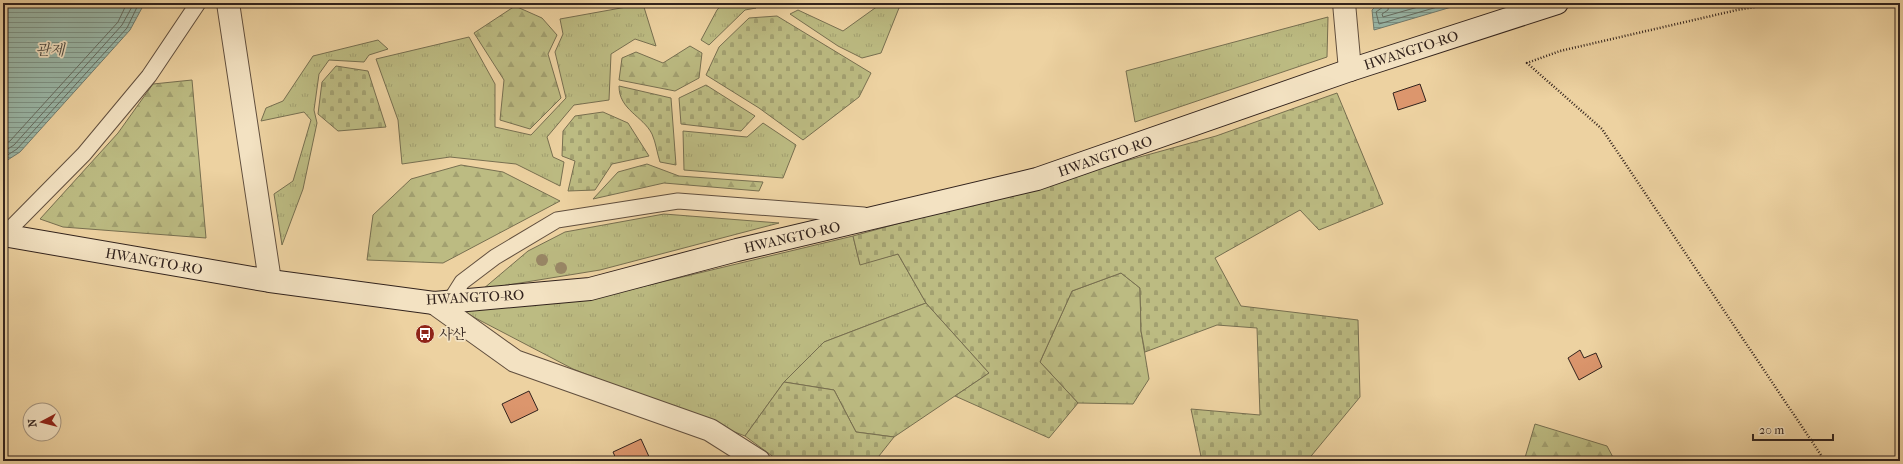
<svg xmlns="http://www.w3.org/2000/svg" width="1903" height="464" font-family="'IM FELL French Canon','Noto Serif KR',serif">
<defs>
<pattern id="grass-tufts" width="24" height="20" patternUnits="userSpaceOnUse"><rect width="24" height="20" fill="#bcbb82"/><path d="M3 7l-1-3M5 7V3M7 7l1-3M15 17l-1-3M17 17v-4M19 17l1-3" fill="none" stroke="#a2a070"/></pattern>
<pattern id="forest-firs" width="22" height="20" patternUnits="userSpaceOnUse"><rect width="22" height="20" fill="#bcbb82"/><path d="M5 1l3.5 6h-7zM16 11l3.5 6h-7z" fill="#a2a070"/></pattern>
<pattern id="cemetery-stones" width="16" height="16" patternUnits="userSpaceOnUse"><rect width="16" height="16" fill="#bcbb82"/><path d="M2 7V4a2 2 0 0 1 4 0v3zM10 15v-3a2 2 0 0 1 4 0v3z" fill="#a2a070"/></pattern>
<pattern id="water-rules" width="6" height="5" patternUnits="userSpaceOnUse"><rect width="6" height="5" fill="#99b7a8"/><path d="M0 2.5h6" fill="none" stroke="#7d9488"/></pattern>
</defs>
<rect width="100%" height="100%" fill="#edd2a1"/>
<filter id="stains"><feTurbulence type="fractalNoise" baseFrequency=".005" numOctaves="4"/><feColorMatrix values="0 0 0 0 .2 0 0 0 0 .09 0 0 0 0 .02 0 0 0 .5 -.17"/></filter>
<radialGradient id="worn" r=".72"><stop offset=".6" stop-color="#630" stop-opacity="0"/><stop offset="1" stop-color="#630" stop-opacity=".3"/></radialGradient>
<g fill="url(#grass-tufts)" stroke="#776f50">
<polygon points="723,3 736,3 756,8 745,10 709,45 701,40 717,10"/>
<polygon points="882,3 901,3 881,53 862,58 838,46 790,14 798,10 843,31"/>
<polygon points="643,4 656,46 635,39 611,54 609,100 574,105 547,137 553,157 564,162 560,186 516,164 450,157 402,164 398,120 376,59 469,37 495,84 495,127 531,135 566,98 555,52 563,34 560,19"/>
<polygon points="1328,17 1327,57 1135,122 1126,71"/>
<polygon points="378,40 388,49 369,55 364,62 329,60 319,74 314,110 317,123 303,189 282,245 274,194 293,181 311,120 304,112 261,121 266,108 283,101 313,56"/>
<polygon points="763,123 796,145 783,178 684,170 683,131 747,137"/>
<polygon points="664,214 779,223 600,270 483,289 528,251 565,232"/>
<polygon points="853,236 860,264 898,254 926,303 824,342 784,382 745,436 573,369 462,311 620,292"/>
</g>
<g fill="url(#forest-firs)" stroke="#776f50">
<polygon points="515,6 542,18 557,35 548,54 561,98 530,129 500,120 504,80 474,33"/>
<polygon points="690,46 702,53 699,78 675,91 619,80 622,58 636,52 663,63"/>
<polygon points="192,80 206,238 63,227 40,219 118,133 153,84"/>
<polygon points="647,164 679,176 763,182 759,191 664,183 593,199 618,172"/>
<polygon points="461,165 503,172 560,201 443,263 367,260 373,215 411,179"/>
<polygon points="1121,273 1140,288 1141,331 1149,379 1133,404 1078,403 1040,362 1072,291"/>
<polygon points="926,303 989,373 894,437 856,432 834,390 784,382 824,342"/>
<polygon points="1535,424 1607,446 1615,461 1524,461"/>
</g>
<g fill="url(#cemetery-stones)" stroke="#776f50">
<polygon points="777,16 871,73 859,97 803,140 759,108 706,75 719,47 749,18"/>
<polygon points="336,66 368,71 386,127 338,131 318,114 322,82"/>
<polygon points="706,85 755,116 741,131 681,124 679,98"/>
<path d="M619,86L671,98L676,165L660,162C657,153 656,143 652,134C643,116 619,110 619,86Z"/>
<polygon points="1337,93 1383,204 1319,230 1300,210 1215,258 1241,306 1358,320 1360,397 1307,461 1202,461 1191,409 1260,415 1257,328 1217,325 1145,352 1141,331 1140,288 1121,273 1072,291 1040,362 1078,403 1049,438 955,396 989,373 926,303 898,254 860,265 853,236 1216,136"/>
<polygon points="603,112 628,123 649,156 612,164 595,190 568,191 575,161 562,156 563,131 575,116"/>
<polygon points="784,382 834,390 856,432 894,437 875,461 779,461 745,436"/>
</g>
<g fill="url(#water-rules)" stroke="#707c70">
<polygon points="3,3 143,3 143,6 130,30 20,152 3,163"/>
<polygon points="1388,3 1465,3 1374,30 1372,10 1376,6"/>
</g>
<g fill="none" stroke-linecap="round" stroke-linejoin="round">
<g stroke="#666d62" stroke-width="1">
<polyline points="1384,3 1383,7 1376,12 1379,24 1451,3"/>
<polyline points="1389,3 1388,10 1382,14 1383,17 1432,3"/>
<polyline points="3,145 10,141 118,22 127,3"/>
<polyline points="3,152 14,145 122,25 134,3"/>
<polyline points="3,158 17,149 127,28 139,3"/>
</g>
</g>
<g fill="#dc966d" stroke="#32231d">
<polygon points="1420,84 1426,101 1398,110 1393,93"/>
<polygon points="1580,350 1584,358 1596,353 1602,367 1579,380 1568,358"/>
<polygon points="529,391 538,410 511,423 502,404"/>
<polygon points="641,439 651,461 617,461 613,452"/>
</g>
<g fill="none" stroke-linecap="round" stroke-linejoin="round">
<g stroke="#614f3e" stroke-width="17">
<g id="lane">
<polyline points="4,235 84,154 149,76 198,3"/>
<polyline points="450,301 462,282 495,257 557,220 678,201 864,215"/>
</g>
</g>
<g stroke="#614f3e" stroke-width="24">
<g id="street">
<polyline points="228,3 270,281"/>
<polyline points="1344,3 1350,70"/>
<polyline points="434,303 515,361 710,430 759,461"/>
</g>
</g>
<g stroke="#32231d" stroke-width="24">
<polyline id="secondary" points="3,235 270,281 434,303 590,289 737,250 1037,179 1350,70 1557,3"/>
</g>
<polyline stroke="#32231d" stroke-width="2.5" stroke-dasharray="1 2" stroke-linecap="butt" points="1778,3 1737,10 1560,51 1527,63 1602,129 1825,461"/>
<use href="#lane" stroke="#f3e2c2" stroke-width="15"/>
<use href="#street" stroke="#f3e2c2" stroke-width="22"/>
<use href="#secondary" stroke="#f3e2c2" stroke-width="22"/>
</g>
<g fill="#998766">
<circle cx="542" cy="260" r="6"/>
<circle cx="561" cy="268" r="6"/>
</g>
<defs>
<g id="bus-disc" transform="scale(1)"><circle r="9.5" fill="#8f2418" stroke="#f3e2c2"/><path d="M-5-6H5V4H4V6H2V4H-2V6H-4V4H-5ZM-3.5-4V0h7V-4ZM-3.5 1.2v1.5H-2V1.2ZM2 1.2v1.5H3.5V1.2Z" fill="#fff"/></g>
</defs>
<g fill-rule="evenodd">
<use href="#bus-disc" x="425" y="334"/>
</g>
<g text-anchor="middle" stroke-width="3.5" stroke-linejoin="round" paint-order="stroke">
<g font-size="14" fill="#32231d" stroke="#f3e2c2">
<text transform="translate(1411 50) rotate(-18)" y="5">HWANGTO-RO</text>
<text transform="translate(1105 156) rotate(-19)" y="5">HWANGTO-RO</text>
<text transform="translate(792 237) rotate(-13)" y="5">HWANGTO-RO</text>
<text transform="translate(154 261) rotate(10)" y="5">HWANGTO-RO</text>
<text transform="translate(475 297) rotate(-3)" y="5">HWANGTO-RO</text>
</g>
<g font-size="14" fill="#32231d" stroke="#f3e2c2" text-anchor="start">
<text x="439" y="339">사산</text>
</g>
<g font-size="15" font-style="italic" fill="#4c4840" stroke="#f3e2c2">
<text x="50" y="55">관제</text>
</g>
</g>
<rect width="1903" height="464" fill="none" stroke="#edd2a1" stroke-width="16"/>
<rect x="4" y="4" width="1895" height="456" fill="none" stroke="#32231d" stroke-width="2"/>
<rect x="8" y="8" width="1887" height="448" fill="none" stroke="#32231d"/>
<g transform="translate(42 422) rotate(263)"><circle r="19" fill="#f3e2c2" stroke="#a69680"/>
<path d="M0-3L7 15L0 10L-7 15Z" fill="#8f2418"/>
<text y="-6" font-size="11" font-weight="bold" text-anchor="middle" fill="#32231d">N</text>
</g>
<path d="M1753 434v6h80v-6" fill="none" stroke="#32231d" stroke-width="2"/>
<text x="1759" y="434" font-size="12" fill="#32231d" stroke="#f3e2c2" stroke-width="3" paint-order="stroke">20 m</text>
<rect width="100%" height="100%" filter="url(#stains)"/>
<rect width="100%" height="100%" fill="url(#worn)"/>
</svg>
